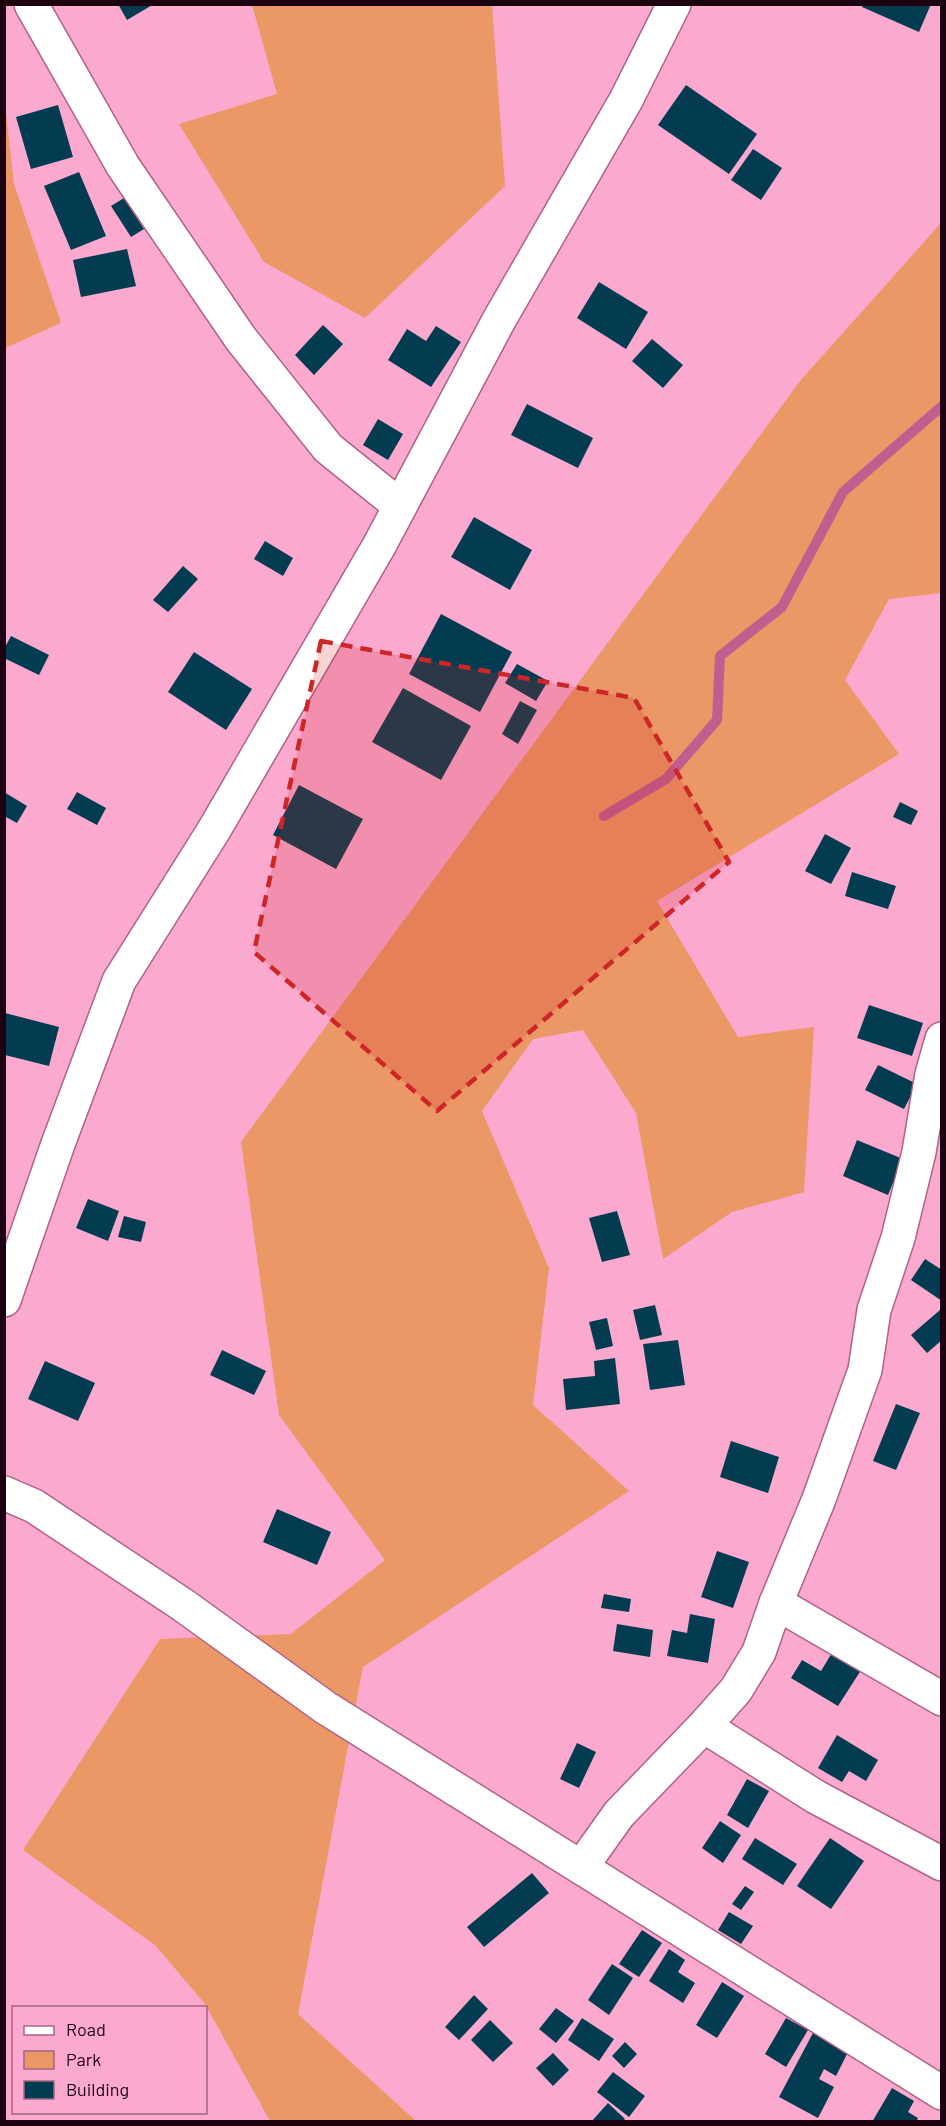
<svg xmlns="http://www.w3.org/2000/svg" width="946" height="2126" font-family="Barlow,sans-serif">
<rect width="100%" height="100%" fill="#fca9d0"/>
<g fill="#ec9766">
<polygon points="252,5 492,5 505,186 365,318 264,262 179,124 277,94"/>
<polygon points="5,105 14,184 61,323 5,348"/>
<polygon points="941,223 941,593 889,599 845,680 899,754 657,901 738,1037 814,1027 804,1192 732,1212 663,1259 636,1113 583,1030 533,1039 482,1111 549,1268 533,1405 629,1491 363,1667 298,2014 416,2121 270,2121 205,2004 156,1946 23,1850 160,1639 291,1634 385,1560 279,1415 241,1142 800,381"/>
</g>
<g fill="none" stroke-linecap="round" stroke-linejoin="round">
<polyline stroke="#c15e90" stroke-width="10" points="604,816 666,779 717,720 720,656 782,607 843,492 942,406"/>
</g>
<g fill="#033c51">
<polygon points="118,4 154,4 127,20"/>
<polygon points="863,4 931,4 919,32 862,7"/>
<polygon points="686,85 757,134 729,174 658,125"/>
<polygon points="58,105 73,157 31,169 16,117"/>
<polygon points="753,149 782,168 761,200 731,180"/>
<polygon points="79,172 106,236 71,250 44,186"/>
<polygon points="124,198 144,229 131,237 111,206"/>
<polygon points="127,249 136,286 81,297 73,260"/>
<polygon points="599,282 648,312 626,349 577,318"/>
<polygon points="323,325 343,344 314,375 295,355"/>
<polygon points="436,326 461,342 431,387 388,360 407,329 426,341"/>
<polygon points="652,339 683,365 663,388 632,361"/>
<polygon points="527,404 593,438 578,468 511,435"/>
<polygon points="378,419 403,434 388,460 363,445"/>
<polygon points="474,517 532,550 510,590 451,557"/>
<polygon points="265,541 293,558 283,576 254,559"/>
<polygon points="183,566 198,579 168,612 153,600"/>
<polygon points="441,614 512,652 480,712 409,674"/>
<polygon points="11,636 49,655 39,675 4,658 4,649"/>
<polygon points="194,652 252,689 226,730 168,692"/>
<polygon points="517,664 548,681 536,701 505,683"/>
<polygon points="403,688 471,726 441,780 372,742"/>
<polygon points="520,701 537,710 518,744 502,734"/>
<polygon points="299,785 363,819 336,869 273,835"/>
<polygon points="4,792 27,806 17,823 4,816"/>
<polygon points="77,792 106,808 97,825 67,809"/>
<polygon points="900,802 918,811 911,825 893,817"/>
<polygon points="825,834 851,848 831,884 805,871"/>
<polygon points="852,872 896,886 888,909 845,896"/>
<polygon points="869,1005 923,1023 912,1056 857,1038"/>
<polygon points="5,1013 59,1027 49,1066 5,1055"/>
<polygon points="878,1065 917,1084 904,1109 865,1090"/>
<polygon points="857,1140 903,1159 888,1195 843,1176"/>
<polygon points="88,1199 119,1211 108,1241 76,1228"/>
<polygon points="617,1211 630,1255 602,1262 589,1218"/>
<polygon points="124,1216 146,1222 141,1242 118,1237"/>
<polygon points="925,1259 942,1270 942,1301 911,1280"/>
<polygon points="655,1305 662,1335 640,1340 633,1310"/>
<polygon points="940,1310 942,1312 942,1340 927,1353 911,1335"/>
<polygon points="607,1318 613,1346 596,1350 589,1322"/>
<polygon points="678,1340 685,1385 650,1390 643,1344"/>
<polygon points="222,1350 266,1371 254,1395 210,1375"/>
<polygon points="615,1358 620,1404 566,1410 563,1379 595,1376 594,1361"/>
<polygon points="45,1361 95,1383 78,1421 28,1399"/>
<polygon points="896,1404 920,1413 896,1470 873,1461"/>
<polygon points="731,1441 779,1457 768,1493 720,1477"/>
<polygon points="277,1509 331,1532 317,1565 263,1542"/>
<polygon points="717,1551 749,1562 733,1608 701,1597"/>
<polygon points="604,1594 631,1599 629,1612 601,1608"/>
<polygon points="690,1614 715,1619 708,1663 667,1656 672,1630 687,1633"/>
<polygon points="617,1624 653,1630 650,1657 613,1651"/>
<polygon points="836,1646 865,1664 838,1706 791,1678 802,1660 821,1671"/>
<polygon points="837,1735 878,1760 866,1781 849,1771 842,1782 818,1768"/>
<polygon points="577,1743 596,1752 579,1788 560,1779"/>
<polygon points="747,1779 769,1791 748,1828 727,1815"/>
<polygon points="720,1821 741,1835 723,1863 702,1848"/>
<polygon points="755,1838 797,1864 783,1885 742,1859"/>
<polygon points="830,1838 864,1861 831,1909 797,1886"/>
<polygon points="532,1873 549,1893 484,1947 467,1927"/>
<polygon points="745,1886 754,1892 741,1910 732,1904"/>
<polygon points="729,1912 753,1926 741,1944 718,1930"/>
<polygon points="642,1930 662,1943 639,1977 619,1964"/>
<polygon points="669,1949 685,1960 678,1972 695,1983 683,2003 649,1981"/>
<polygon points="612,1964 633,1978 609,2015 588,2000"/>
<polygon points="722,1982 744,1996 717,2038 696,2025"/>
<polygon points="474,1995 488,2009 459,2040 445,2027"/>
<polygon points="556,2008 574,2021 556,2043 539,2029"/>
<polygon points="582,2018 614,2039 599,2061 568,2040"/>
<polygon points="786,2018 808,2030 786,2067 765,2054"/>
<polygon points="490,2020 513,2043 493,2062 471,2040"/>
<polygon points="813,2033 848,2052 836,2076 824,2069 819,2079 834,2087 818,2118 779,2097"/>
<polygon points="625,2042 637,2054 624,2068 612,2056"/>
<polygon points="553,2053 569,2070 553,2086 536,2068"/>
<polygon points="613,2072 645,2096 629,2117 597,2092"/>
<polygon points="892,2088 914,2101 908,2112 918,2118 916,2122 872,2122"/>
<polygon points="608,2103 625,2119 622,2122 591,2122"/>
</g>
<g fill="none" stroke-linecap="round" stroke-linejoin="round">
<g stroke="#ae6287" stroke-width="36">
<g id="minor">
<polyline points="31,4 123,166 241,339 328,448 400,506"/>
<polyline points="4,1300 58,1144 119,981 214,830 379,546 499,320 626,100 674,4"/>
<polyline points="4,1493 34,1506 183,1605 326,1708 942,2093"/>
<polyline points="776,1603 942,1699"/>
<polyline points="704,1726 816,1797 942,1864"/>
<polyline points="582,1866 619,1814 704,1726 736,1690 759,1652 776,1603 819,1499 865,1370 874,1310 898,1238 919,1152 932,1074 942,1039"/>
</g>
</g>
<use href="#minor" stroke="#fff" stroke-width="33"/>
</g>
<path fill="#cd2627" fill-opacity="0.2" stroke="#cd2627" stroke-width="4.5" stroke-dasharray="12 8" stroke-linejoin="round" d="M321,641L634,698L729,862L437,1111L254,952Z"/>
<rect width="946" height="2126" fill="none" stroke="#1c0210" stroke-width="12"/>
<rect x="12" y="2006" width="195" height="108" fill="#fca9d0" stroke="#a26683" stroke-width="1.5"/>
<rect x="24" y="2026" width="30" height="9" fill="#ffffff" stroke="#a26683" stroke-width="1.5"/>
<text x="66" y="2036" font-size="18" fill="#1c0210">Road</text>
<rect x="24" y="2051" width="30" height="18" fill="#ec9766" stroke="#a26683" stroke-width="1.5"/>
<text x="66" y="2066" font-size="18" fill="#1c0210">Park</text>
<rect x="24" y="2081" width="30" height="18" fill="#033c51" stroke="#a26683" stroke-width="1.5"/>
<text x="66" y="2096" font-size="18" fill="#1c0210">Building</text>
</svg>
